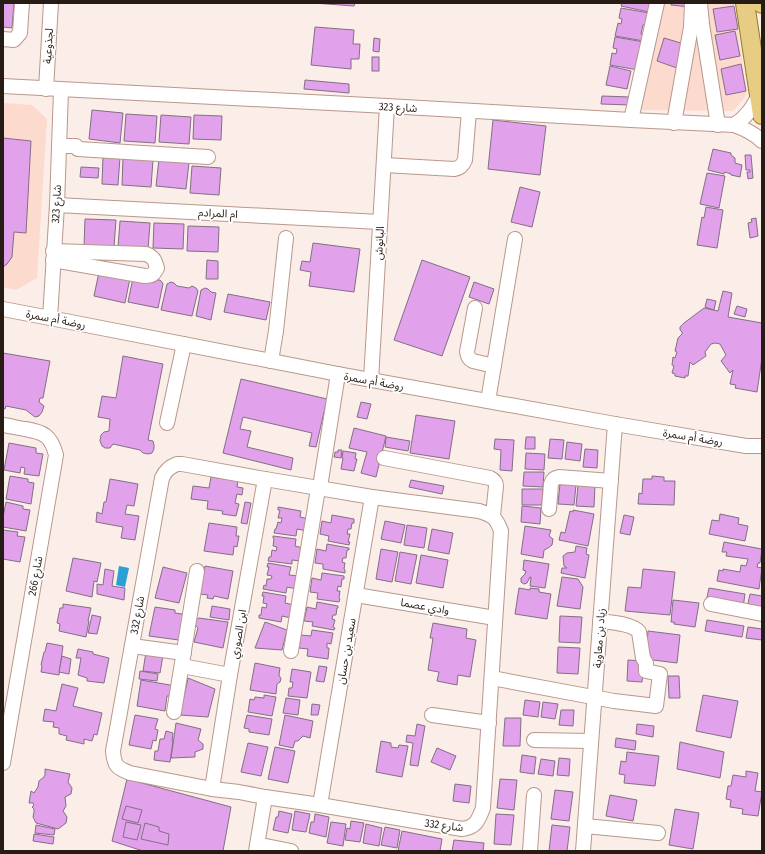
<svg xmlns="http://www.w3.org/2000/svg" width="765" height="854" font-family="'Fira Sans Condensed','Noto Sans Arabic',sans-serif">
<rect width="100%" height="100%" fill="#fbede7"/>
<g fill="#fddace">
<polygon points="664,3 734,3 747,95 733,111 641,110"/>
<polygon points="3,103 32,105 47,119 37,278 16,290 3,287"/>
</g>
<polygon fill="#29a1d2" points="119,566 129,568 125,587 116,585"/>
<g fill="#e1a1eb" stroke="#836f86">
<polygon points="3,3 14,3 12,28 3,27"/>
<polygon points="313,3 355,3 354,6"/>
<polygon points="622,3 651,3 649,12 621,6"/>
<polygon points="671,3 690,3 689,7 671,5"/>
<polygon points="734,6 738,29 717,32 713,9"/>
<polygon points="621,8 649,13 647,25 643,25 641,34 645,35 644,41 615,36 618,23 621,24 622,19 619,18"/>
<polygon points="315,27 354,30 353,44 360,44 359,59 351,59 351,69 311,65"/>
<polygon points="735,31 740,56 720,60 715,35"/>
<polygon points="615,37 644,42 641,55 638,54 637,60 640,60 638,70 610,65 612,53 616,54 617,49 613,48"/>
<polygon points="374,38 380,39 379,52 373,51"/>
<polygon points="664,38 684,44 677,68 657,61"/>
<rect x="372" y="57" width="7" height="14"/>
<polygon points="741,64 746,91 726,95 721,69"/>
<polygon points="610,66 631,71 627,89 606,85"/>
<polygon points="305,80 349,84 349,93 304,89"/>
<polygon points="602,96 630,97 630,105 601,104"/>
<polygon points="92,110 123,113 120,143 89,139"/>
<polygon points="126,114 157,116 155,143 124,141"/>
<polygon points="161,115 191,117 189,144 159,142"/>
<polygon points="194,115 222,116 221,140 193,139"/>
<polygon points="493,120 546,126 540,175 488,169"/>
<polygon points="3,138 31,141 26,233 14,232 12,257 7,264 3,267"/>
<polygon points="713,149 731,153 731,155 735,158 735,163 742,165 740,177 731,175 731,174 725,172 724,174 708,170"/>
<polygon points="745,155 751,155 753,178 748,179 747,172 750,172 750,170 746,170"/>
<polygon points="103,156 120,157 118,185 102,184"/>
<polygon points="123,158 153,160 151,187 122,185"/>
<polygon points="159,159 189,162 186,189 156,186"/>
<polygon points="192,166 221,168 219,195 190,193"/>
<polygon points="81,167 99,168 98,178 80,177"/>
<polygon points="707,173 725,176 719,208 700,204"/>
<polygon points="520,187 540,192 532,227 511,222"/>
<polygon points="706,207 723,210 717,248 697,245 702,217 704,218"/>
<polygon points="756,218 758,236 750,238 748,223 752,222 751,219"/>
<polygon points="85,219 116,220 114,247 84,246"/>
<polygon points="120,221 150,223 148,249 118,247"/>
<polygon points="154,223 184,224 183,249 153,248"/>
<polygon points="188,226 219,227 218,252 187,251"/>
<polygon points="313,243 360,249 354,292 309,286 311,272 300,270 302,261 310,262"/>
<polygon points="207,260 218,261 218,279 206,279"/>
<polygon points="422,260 470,277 442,356 394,340"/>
<polygon points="99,272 130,278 125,303 94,296"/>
<polygon points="133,278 155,282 156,280 160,280 162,282 163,284 158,308 128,302"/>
<polygon points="171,282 174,283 177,286 189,288 192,286 196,288 198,291 192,316 161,310 167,284"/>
<polygon points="474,282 494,289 489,304 469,297"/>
<polygon points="205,288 208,289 211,292 216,293 211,320 196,316 201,290"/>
<polygon points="723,291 732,293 728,317 762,323 762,358 757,392 735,388 736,385 730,384 733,370 730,373 721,361 726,355 720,344 715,343 711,344 705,352 706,356 693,365 690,362 688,376 685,376 685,378 675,376 675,374 672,373 674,366 672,365 673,357 675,358 677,352 675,351 678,338 682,334 682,332 680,330 680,327 684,323 704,308 718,311"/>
<polygon points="228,294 270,302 266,320 224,312"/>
<polygon points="707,299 716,301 714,310 705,307"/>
<polygon points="737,306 747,309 745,317 734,314"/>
<polygon points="3,353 50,361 43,398 40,398 39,402 44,406 42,412 39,416 35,417 26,410 6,406 5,409 3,409"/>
<polygon points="123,356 163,364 148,440 153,441 154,445 154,449 152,453 148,454 143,453 140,450 113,444 110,448 105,448 102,446 100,441 101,435 104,432 109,431 110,419 98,417 102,396 116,398"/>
<polygon points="241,379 327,399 316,447 309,446 312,433 243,417 240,429 251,431 247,447 293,458 291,470 223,453"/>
<polygon points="361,402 371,404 367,419 357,417"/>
<polygon points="416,415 455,421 449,459 410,453"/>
<polygon points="354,428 386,436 376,477 361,473 367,452 349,448"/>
<polygon points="386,437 410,441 408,451 385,447"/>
<polygon points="526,437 535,437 535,449 525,449"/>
<polygon points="495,439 514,440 512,471 500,470 501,450 494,449"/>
<polygon points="550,439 564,440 562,459 548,458"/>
<polygon points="567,442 582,444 580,461 565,459"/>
<polygon points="9,443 36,448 36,453 43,454 39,476 24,474 25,468 21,467 20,473 4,470"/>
<polygon points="585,449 598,450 597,468 583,467"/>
<polygon points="338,450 342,450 341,458 334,457 335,452 338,452"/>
<polygon points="343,451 356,453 355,459 357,459 354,471 341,469 343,458 342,458"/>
<polygon points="526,453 545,454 544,470 525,469"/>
<polygon points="524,472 544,472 543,487 523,486"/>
<polygon points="10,476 28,479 28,482 34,483 31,504 6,499"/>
<polygon points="652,476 664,477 664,481 675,481 674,505 638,504 639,493 642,494 643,479 652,479"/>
<polygon points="211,477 238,481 237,487 243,488 242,495 237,494 235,503 239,504 236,516 222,514 223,511 207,509 208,501 191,499 193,486 209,488"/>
<polygon points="110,479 138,484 134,506 127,505 125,514 139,516 135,540 121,538 123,527 96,522 97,512 102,514 104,502 106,502"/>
<polygon points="411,480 444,486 442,494 409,487"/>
<polygon points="560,484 576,485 574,505 558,504"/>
<polygon points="578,485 595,486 594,507 576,506"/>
<polygon points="522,489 543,489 542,505 522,505"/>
<polygon points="6,502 23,506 23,509 30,510 26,531 3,527 3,517"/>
<polygon points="245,502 251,503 247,524 241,523"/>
<polygon points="522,506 541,508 540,524 521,522"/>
<polygon points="278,507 301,511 300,517 309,519 307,531 297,529 296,536 274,533 275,529 276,529 278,522 281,523 282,518 278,518 280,510 278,510"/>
<polygon points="573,510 594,514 588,546 559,540 561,532 565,533 570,511 573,512"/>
<polygon points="720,514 739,518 738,524 748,526 745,541 709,534 712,520 719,521"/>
<polygon points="332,515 354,519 354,523 352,523 351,529 348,529 347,534 350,534 348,542 350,542 349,545 328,541 329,536 320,534 322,521 331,523"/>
<polygon points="624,515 634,517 630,535 620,533"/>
<polygon points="385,521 405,525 401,543 381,539"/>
<polygon points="209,523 237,527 236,536 239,536 237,547 234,546 233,555 204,551"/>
<polygon points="407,525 427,528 424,548 404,545"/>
<polygon points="525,526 551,530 549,536 553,539 552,545 548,548 544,550 543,558 521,554"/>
<polygon points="432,529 453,533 449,554 428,550"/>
<polygon points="3,530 18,532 17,536 25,537 20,562 3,559"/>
<polygon points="273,536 296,539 295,546 303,548 301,561 292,560 292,564 268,561 269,557 271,557 272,550 276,551 277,547 273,546 274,539 273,538"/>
<polygon points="724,542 762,549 760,563 758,563 757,567 762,568 759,589 717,581 719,570 723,571 723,569 740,572 741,565 746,566 748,559 726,556 727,552 722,552"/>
<polygon points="327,544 349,548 349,550 347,550 346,558 343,558 342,562 345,563 344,569 345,570 345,573 323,569 323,564 315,563 317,549 326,551"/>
<polygon points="576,546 587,548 586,554 589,555 585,578 561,573 562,568 567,568 564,566 563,556 567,553 575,552"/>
<polygon points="381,549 398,552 392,582 376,579"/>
<polygon points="400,552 417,555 411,584 395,581"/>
<polygon points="421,555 448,560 443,588 416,583"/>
<polygon points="73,558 101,563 97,582 94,581 92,597 66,591"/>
<polygon points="524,560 549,564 545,588 530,586 531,577 530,577 527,583 524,584 521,582 521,578 525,574 526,571 523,570"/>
<polygon points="268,563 291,567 289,575 299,576 297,589 287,587 286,593 263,589 264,585 266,586 267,579 271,579 272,576 267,575 269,567 267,567"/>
<polygon points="205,566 233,571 228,599 214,596 213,599 207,598 208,595 200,594"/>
<polygon points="163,567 187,573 179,603 155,598"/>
<polygon points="105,569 114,571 112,586 125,588 124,600 97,594 97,584 103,585"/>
<polygon points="643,569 675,572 670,615 625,611 628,587 641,588"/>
<polygon points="322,573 344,576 344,579 342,579 341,587 338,586 337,591 340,591 339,598 340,599 339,602 317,599 318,593 310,592 312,578 321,580"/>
<polygon points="562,577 578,579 583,587 580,609 557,606"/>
<polygon points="519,588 530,590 530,588 539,589 539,592 551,594 547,619 515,614"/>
<polygon points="709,588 745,594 743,608 706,602"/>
<polygon points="263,592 286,596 285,603 294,605 291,618 282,616 281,622 259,618 259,615 261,615 262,607 266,608 267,604 263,603 264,596 262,596"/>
<polygon points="750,594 762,596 762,611 747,608"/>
<polygon points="673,600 699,603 695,627 674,624 674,622 671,622"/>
<polygon points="317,602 338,606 338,608 337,608 336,615 333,615 332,619 335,620 333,627 335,628 334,630 312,626 313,622 304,621 307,607 316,609"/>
<polygon points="63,604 91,608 88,621 89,621 86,637 59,631 60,624 57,623 60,608 63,608"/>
<polygon points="212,606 230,609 229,620 210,617"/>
<polygon points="155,607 175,610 175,613 182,614 185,616 183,624 181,625 179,640 149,636"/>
<polygon points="92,615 101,617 97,634 88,633"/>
<polygon points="560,616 582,617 580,643 559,642"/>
<polygon points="199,618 228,622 223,648 194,642 198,628 195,625 196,620"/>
<polygon points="707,620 744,626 742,637 705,631"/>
<polygon points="265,622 287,630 282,650 255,648"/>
<polygon points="433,623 467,629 466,638 476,640 470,677 458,675 457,685 437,681 439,672 428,670 433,638 430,638"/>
<polygon points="748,627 762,629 762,640 746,638"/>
<polygon points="312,630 333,633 331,644 327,643 327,648 329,648 328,659 307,656 308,649 299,648 301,635 311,636"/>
<polygon points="648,631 680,635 677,663 645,659"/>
<polygon points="47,643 63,646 59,675 41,672 42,666 41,665 44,652 45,652"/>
<polygon points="558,647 580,648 578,674 557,673"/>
<polygon points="78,649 93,652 93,654 109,658 104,683 87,681 87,678 78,675 81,658 76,658"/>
<polygon points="146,652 163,655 160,673 143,671"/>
<polygon points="62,656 71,659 69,674 59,672"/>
<polygon points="628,660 644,661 642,682 627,681"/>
<polygon points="255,663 280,668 279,675 281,679 280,682 277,684 276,694 250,690"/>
<polygon points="319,666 327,667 324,682 316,681"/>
<polygon points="292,669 311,672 307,698 288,696 289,688 292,688 293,682 290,682"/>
<polygon points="140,671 158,674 157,681 139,679"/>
<polygon points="668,676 679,676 680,698 669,698"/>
<polygon points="188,678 215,689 208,717 180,715"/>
<polygon points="141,680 170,685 172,686 171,693 169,696 167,696 165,711 137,706"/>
<polygon points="62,684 78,688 73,706 102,713 97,735 94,734 92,741 84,739 84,744 66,740 67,736 59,734 59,728 53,727 54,722 43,721 45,709 56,711"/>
<polygon points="264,695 276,697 272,716 248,712 250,699 254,700 255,697 264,698"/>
<polygon points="703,695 738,701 731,738 696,731"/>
<polygon points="286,698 300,700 298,715 283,713"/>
<polygon points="525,700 540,702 538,717 523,715"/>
<polygon points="543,702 558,704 555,719 541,717"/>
<polygon points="312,704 320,705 318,715 311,715"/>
<polygon points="561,710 574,710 573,726 559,725"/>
<polygon points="135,715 158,719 155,729 158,730 156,741 153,740 151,749 129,745"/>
<polygon points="247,715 272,719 269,735 249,732 249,729 244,728"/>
<polygon points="285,715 313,721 310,738 303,736 298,741 295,741 293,748 279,745"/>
<polygon points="505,718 521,718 520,746 503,746"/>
<polygon points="176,723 201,729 198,740 203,744 203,749 195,752 195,757 171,758"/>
<polygon points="417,724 425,726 418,766 410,765 413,743 406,742 407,735 415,736"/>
<polygon points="637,724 654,726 653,737 636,734"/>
<polygon points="166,731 173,733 172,741 173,741 170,762 154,760 155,751 158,751 160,739 164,739"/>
<polygon points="616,738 636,741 635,750 615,747"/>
<polygon points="381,741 391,743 391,747 398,748 399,745 408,746 402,777 376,772"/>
<polygon points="680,742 724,752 720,778 677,769"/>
<polygon points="248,743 268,747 261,776 241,772"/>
<polygon points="275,747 295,751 288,783 268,779"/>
<polygon points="437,748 456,756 450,770 431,762"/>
<polygon points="627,752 659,756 655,786 624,783 625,775 619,774 621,761 626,762"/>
<polygon points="522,755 536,757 534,774 520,772"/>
<polygon points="559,758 570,759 569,776 557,775"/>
<polygon points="541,759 555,761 553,776 538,774"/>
<polygon points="45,769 70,774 68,782 72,788 71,794 65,797 66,806 63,811 67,817 66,823 58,829 36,823 33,817 34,812 34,809 32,807 34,805 33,803 29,803 31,791 34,793 38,787 39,781 44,777 45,775"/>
<polygon points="746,771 758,773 755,791 762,792 758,816 742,814 743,809 730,807 731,800 726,799 728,786 731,786 733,775 746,777"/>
<polygon points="127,779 231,807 223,851 143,851 112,841"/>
<polygon points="500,779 517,780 514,810 497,808"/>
<polygon points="455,784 471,786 469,803 453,801"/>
<polygon points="555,790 573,792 569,821 551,819"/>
<polygon points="610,795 637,800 633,821 606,816"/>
<polygon points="126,806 142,810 138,823 122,819"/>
<polygon points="675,809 699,813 693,849 669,845"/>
<polygon points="279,811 292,814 288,833 273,830 276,817 278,817"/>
<polygon points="295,811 310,814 306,832 292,830"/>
<polygon points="315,814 329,817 326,837 309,833 311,822 314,822"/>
<polygon points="496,814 514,815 511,845 494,844"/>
<polygon points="351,821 364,823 360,842 345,840 347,828 350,829"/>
<polygon points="126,822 141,825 137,840 123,837"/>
<polygon points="331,822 346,824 343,846 327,843"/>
<polygon points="145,823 159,827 159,831 169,834 168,845 141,839"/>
<polygon points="366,824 382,828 379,846 363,843"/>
<polygon points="36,825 55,829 54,835 35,833"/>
<polygon points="552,825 570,827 567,851 549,851"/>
<polygon points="385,827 400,830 397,848 381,845"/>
<polygon points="402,831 442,839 440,851 398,851"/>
<polygon points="34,834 54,837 53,844 33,841"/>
<polygon points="454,840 484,843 483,851 452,851"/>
</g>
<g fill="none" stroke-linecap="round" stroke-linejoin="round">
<g stroke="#b8988c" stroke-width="16">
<g id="minor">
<polyline points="700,3 702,24 718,125"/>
<polyline points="3,39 14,40 20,33 22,3"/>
<path d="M3,86L387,106L631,120L734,125C745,129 754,133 762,141"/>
<polyline points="46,89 51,3"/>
<polyline points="631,120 657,3"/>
<polyline points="674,123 691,27 692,3"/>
<path d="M734,125C747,117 752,108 759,95"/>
<polyline points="59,146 76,146 78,149 208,157"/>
<path d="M384,165L454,169C460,168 462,166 465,160L469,111"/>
<polyline points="57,205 380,222"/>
<path d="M53,260L145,276C152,276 154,274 157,268C155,261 154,257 146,254L53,251"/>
<path d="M475,308L467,352C468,357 469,359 473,361L494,366"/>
<polyline points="3,309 50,318 338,374 615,424 746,446 762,446"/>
<polyline points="50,318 57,205 61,90"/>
<polyline points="271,361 276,331 286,238"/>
<polyline points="371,380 387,106"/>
<polyline points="488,401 515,239"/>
<polyline points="167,423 184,344"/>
<path d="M3,425C10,426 18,428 25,429C43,432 51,435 56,455L3,763"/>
<path d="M384,458L490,478C494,480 496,482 496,486L493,516"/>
<path d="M177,464H182L265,479L372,497L479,511C492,515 496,517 501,531L483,808C478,821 476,827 462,829L320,805L265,797L239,792L212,789L130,773C117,768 114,766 113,751L162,478C165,471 169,467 177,464Z"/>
<path d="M549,509L551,484C553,479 554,478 559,477L611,481"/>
<polyline points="356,595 495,618"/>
<polyline points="711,604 762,614"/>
<polyline points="132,646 184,653"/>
<polyline points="291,651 317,495 320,487 338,374"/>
<polyline points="182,666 230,675"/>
<path d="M492,678L614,701L656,706L660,674L646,671V663L643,658L639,632C633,624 610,622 600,621"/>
<polyline points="174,712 197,571"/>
<polyline points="432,715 489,723"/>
<polyline points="534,740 591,741"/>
<polyline points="212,789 230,675 265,479"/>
<polyline points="320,805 372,497"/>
<polyline points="585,826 658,833"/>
<polyline points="257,846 266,846 291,851"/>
<polyline points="256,851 265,797"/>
<polyline points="530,851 534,795"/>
<polyline points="583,851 615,424"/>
</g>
</g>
<g stroke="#997928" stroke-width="20">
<g id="major">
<polyline points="745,3 762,115"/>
<polyline points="762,3 762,4"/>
</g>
</g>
<use href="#minor" stroke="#fff" stroke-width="14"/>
<use href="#major" stroke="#e7cd83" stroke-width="18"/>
</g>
<g text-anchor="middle" stroke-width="3.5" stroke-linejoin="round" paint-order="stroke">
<g font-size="11" fill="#271b16" stroke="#fff">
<text transform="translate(48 46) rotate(-87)" y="4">لجذوعية</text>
<text transform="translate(398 107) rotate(3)" y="4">شارع 323</text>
<text transform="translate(56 204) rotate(-87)" y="4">شارع 323</text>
<text transform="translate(218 213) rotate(3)" y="4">ام المرادم</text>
<text transform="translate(379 243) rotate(-87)" y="4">البانوش</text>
<text transform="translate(56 319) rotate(11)" y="4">روضة أم سمرة</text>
<text transform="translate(374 381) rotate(10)" y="4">روضة أم سمرة</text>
<text transform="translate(693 437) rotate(9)" y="4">روضة أم سمرة</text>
<text transform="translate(35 576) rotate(-80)" y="4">شارع 266</text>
<text transform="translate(425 606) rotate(10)" y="4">وادي عصما</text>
<text transform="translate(137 615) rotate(-80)" y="4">شارع 332</text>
<text transform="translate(238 634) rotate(-80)" y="4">ابن الصوري</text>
<text transform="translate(599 638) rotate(-86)" y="4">زياد بن معاوية</text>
<text transform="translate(346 651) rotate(-80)" y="4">سعيد بن حسان</text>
<text transform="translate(444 825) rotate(7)" y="4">شارع 332</text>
</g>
</g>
<rect width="765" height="854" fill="none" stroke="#271b16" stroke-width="8"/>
</svg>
